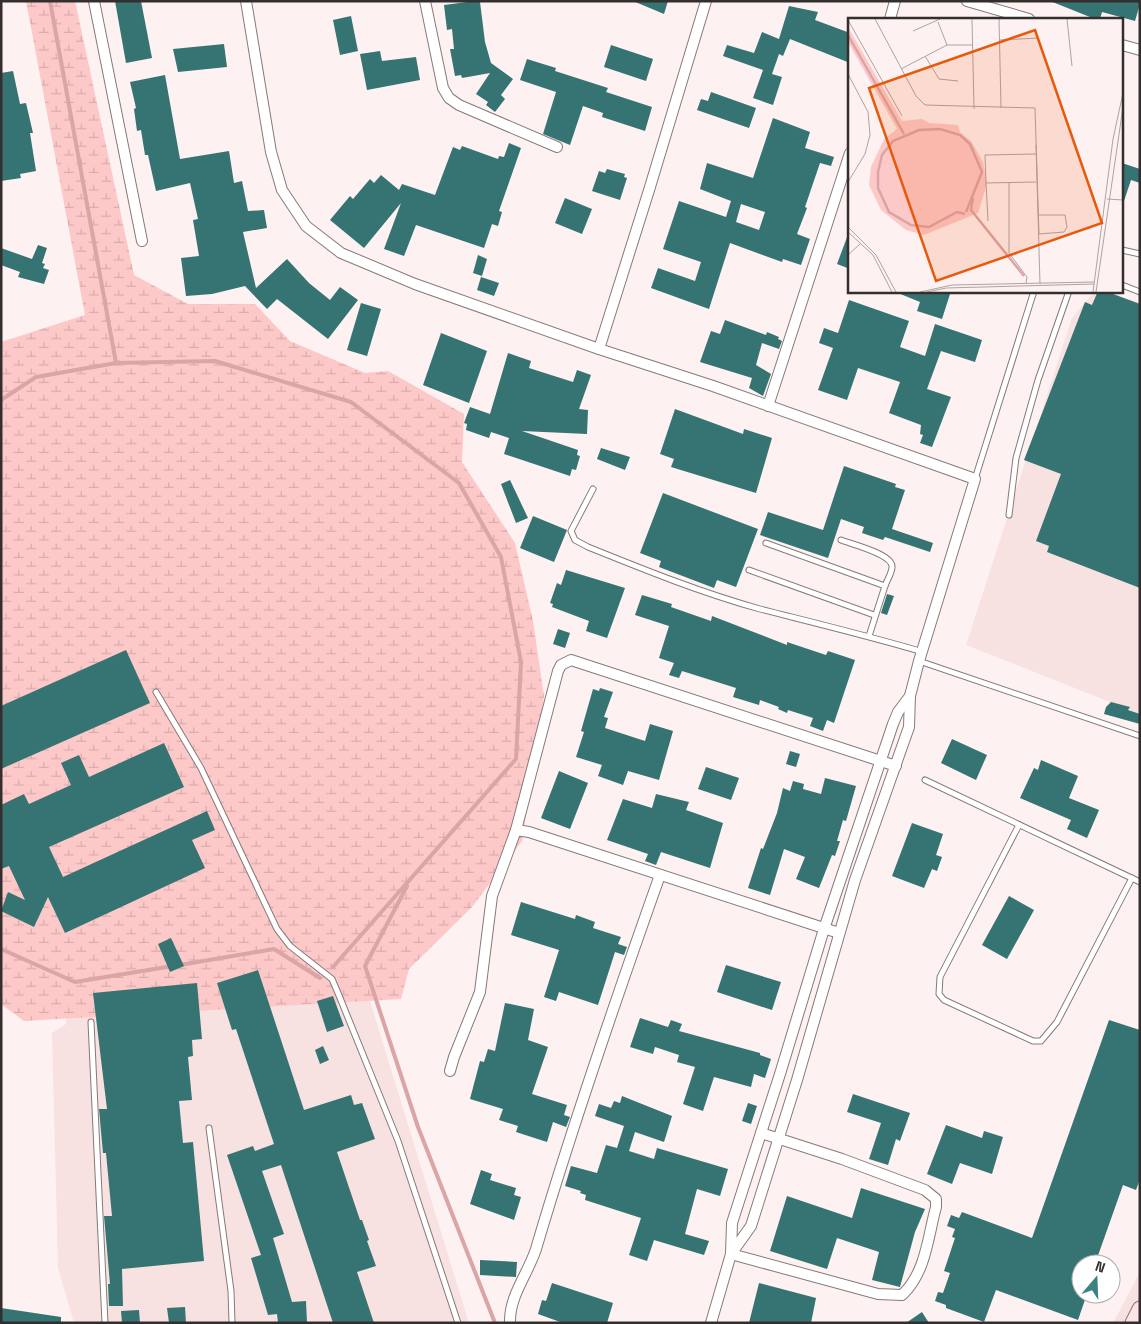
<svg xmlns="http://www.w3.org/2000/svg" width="1141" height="1324" font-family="'Space Grotesk',sans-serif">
<defs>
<pattern id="wetland-marsh" width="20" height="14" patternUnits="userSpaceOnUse" patternTransform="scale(1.25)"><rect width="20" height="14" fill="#fdc8c8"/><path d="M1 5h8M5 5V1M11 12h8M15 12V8" fill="none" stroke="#d9acac"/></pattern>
</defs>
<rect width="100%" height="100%" fill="#fef1f1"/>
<g fill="#f8e1e1">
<polygon points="1095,291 1140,302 1140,714 966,645 1072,318"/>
<polygon points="1,691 370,1001 469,1323 74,1323 58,1268 52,1033 66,1024 68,999"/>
<polygon points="1140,1271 1140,1323 1113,1323 1138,1276"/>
</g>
<polygon fill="url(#wetland-marsh)" points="26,1 75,1 134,275 188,304 255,304 290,341 365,373 388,371 464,414 462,462 515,543 533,621 544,696 522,841 472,907 409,969 401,999 24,1021 1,1004 1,342 85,315"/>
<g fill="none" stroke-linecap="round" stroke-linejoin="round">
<g stroke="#dba4a5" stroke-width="4">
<polyline points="50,1 116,363"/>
<polyline points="1,400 36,377 116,363 215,361 351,402 459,483 501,557 521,662 516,759 333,967"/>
<polyline points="407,886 365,966 418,1127 495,1323"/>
<polyline points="1,949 75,982 173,966"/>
<polyline points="180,965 274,949 320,978"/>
</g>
</g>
<g fill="#357472" fill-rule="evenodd">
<polygon points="115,1 141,1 152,58 126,63"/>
<polygon points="633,1 668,1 664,14"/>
<polygon points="1050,1 1140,1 1140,4 1135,21 1102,12 1100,19 1095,19"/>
<polygon points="467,2 480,2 485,42 491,63 513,79 501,95 505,99 495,112 486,105 488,102 476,94 490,73 462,78 461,75 455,76 450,49 454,49 452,29 447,30 444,5"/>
<polygon points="789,6 818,12 815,20 850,33 850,63 790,39 783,56 779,54 772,74 782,77 773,105 753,98 763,70 723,56 727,45 754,53 762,32 779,39"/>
<polygon points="351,16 358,51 340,55 333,20"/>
<polygon points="224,44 227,67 178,72 173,49"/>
<polygon points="611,45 653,59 646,81 604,67"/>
<polygon points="380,51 382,61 416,57 420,80 367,90 360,54"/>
<polygon points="527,59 556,68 555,71 608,88 606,92 652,107 645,131 602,117 603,113 583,106 570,145 543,134 556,92 520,80"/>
<polygon points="13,71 20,104 26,103 33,133 30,133 36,171 20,174 21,178 1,181 1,73"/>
<polygon points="165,75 180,159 229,151 234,183 242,181 248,211 264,210 267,228 243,232 256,288 287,259 309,283 330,300 340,287 358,300 328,339 277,299 267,309 245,286 212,294 186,296 181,258 199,256 193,220 198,219 190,183 156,191 148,155 145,155 141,130 137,131 134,109 136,108 130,82"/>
<polygon points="711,92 756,108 749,128 697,110 701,99 708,101"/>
<path d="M773,118L810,132L805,148L834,157L831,166L820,163L805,207L807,208L797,234L810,239L801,265L783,259L782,262L730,243L709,309L651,288L658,268L695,281L701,262L663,249L679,201L726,217L731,201L700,189L707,163L753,178ZM741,204L765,212L759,230L736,222Z"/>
<polygon points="509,143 521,148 499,211 502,212 498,226 492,224 484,248 416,225 404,256 384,249 401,203 364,248 330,220 350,196 353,199 370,179 374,183 381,175 399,190 402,184 435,195 453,147 460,150 462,146 498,159 499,156 504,157"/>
<polygon points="1122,163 1140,169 1140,183 1131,180 1124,201"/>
<polygon points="607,169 625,174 624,177 627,178 620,200 592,191 599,171 605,173"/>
<polygon points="565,198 592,209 582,234 555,223"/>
<polygon points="849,232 850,232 850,269 837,264"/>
<polygon points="38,245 47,248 42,263 45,264 43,268 49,270 44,284 18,277 20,272 1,265 1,248 32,259"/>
<polygon points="478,255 487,259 482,276 473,273"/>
<polygon points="481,277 499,283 494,296 477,290"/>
<polygon points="893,291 951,291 942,319 917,311 920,302"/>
<polygon points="1098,291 1105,291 1140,304 1140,588 1047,552 1049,546 1036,541 1061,474 1024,460 1085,302 1092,305"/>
<polygon points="849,300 909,321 900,347 925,356 935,324 982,340 975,362 941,351 927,389 951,397 932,447 920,443 923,435 920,434 921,425 889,413 900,382 858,368 847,400 818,390 833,348 819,343 824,328 838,333"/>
<polygon points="361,303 381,309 367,356 347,350"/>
<polygon points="725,320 766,335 767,332 779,337 778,339 782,341 779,349 762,343 756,365 771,374 763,396 749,388 752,378 700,362 711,331 720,334"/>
<polygon points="441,333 487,351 469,403 423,385"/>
<polygon points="508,353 531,361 529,368 573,382 577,370 591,375 579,409 588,410 587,434 522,431 578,450 577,455 580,456 576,470 572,469 570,476 504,454 509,438 491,432 489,438 466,430 467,424 464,423 470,407 490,414"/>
<polygon points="675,409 743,434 744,429 772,438 756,493 671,467 674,459 660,454"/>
<polygon points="601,448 630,457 625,470 597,459"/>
<polygon points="844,466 896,484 895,487 905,490 892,529 933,543 930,552 885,537 883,540 862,533 864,527 841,519 828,558 760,535 768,512 823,530"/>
<polygon points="510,480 528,518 516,523 501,484"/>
<polygon points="663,493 758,529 736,587 717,580 714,588 659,567 661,561 640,553"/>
<polygon points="533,516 567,530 554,562 520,548"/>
<polygon points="566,570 625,588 607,638 586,631 589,621 552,607 553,604 550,603 557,583 561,585"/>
<polygon points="887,594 894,596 887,615 881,613"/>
<polygon points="642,595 672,604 671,607 711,621 712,616 787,645 787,642 826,655 828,651 855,660 834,723 827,720 823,731 810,726 813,718 788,710 787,713 778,709 779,707 760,700 759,705 733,697 736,688 682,671 679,678 669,675 674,663 659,658 669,626 635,615"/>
<polygon points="558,629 570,633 565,648 553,644"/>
<polygon points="126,650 150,703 1,769 1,706"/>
<polygon points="600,688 613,692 604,717 608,718 605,728 645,741 650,724 673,731 659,780 628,771 623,785 598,776 602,765 576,757 584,732 581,731 593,689 599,691"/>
<polygon points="1111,702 1130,707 1128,710 1140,714 1140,724 1104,714 1106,707"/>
<polygon points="952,739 987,755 976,780 941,763"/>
<polygon points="164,743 184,787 49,847 63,877 207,811 215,830 192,840 205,868 65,933 48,897 34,927 1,911 8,892 25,900 9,866 1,869 1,805 24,794 29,804 71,785 61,763 79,755 89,777"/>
<polygon points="790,751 800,754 796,767 786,764"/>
<polygon points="1041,760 1078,776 1069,798 1099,810 1087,838 1067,829 1071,820 1020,798 1034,768 1038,770"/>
<polygon points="706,767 739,778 731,800 698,789"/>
<polygon points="559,771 588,783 570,829 541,818"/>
<polygon points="825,778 856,786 846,821 843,820 837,841 840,841 835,856 832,855 819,888 796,879 805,857 784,849 770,895 748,888 761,848 763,849 777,813 783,788 790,791 793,781 804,784 803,789 821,794"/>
<polygon points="656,794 689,802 686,810 723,823 710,868 661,852 656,865 645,861 648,854 607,840 623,799 652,808"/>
<polygon points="912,823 943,834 936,855 942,857 937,871 932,869 924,888 892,876"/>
<polygon points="1009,896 1034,910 1007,959 982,945"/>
<polygon points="521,902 575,919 576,915 595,922 593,928 621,937 618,944 627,947 624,955 615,952 598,1005 559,992 556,1001 544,997 559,950 511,935"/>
<polygon points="171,938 184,966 170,972 158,944"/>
<polygon points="726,965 781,982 772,1010 717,992"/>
<polygon points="258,970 304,1110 351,1095 354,1105 362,1103 375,1139 337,1152 360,1220 362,1220 369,1240 367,1241 376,1266 357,1272 374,1323 333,1323 281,1165 262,1171 284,1234 273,1238 292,1302 306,1301 307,1323 278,1323 277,1314 268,1315 251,1258 261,1255 227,1155 253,1146 255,1151 274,1144 236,1029 232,1030 217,983"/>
<polygon points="197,983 202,1039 192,1040 193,1056 188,1057 192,1100 179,1101 183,1143 193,1142 204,1261 122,1269 123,1306 109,1306 108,1284 110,1284 104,1216 112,1216 106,1153 103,1153 99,1109 107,1109 93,993"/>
<polygon points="333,996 344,1026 327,1032 317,1001"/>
<polygon points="505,1003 534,1009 528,1040 548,1047 532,1094 567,1105 564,1115 570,1117 566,1127 553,1122 547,1142 516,1132 518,1126 499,1120 503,1109 470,1099 480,1061 484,1062 488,1049 495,1051"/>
<polygon points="640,1018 668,1027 671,1020 682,1024 679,1031 760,1053 760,1055 771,1059 765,1078 754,1074 751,1087 714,1077 703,1111 683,1104 695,1067 677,1062 679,1055 655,1047 653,1054 630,1047"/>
<polygon points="1109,1020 1140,1030 1140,1179 1136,1190 1123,1185 1095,1264 1081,1264 1081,1294 1087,1294 1078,1320 996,1290 984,1322 946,1308 946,1305 935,1301 938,1292 943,1293 950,1273 944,1271 955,1238 952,1237 955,1229 947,1226 951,1215 959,1218 962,1212 1032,1238"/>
<polygon points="323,1046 329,1060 320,1064 315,1050"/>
<polygon points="853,1094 910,1113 900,1141 896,1139 888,1165 869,1159 881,1123 847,1112"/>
<polygon points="622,1096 672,1116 664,1142 635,1132 629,1151 654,1159 657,1148 728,1169 720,1196 697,1189 685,1234 709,1241 704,1255 654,1240 647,1261 629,1255 641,1218 585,1200 586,1195 580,1193 581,1191 565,1186 571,1166 597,1173 606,1145 617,1148 624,1126 595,1116 599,1104 611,1108 614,1101 620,1103"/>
<polygon points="748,1103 757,1106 751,1124 742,1121"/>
<polygon points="946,1125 982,1138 984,1131 1003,1137 992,1174 960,1163 952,1184 927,1174"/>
<polygon points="481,1170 492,1174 490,1180 516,1188 514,1195 521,1197 514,1220 470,1204"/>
<polygon points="861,1188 925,1209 915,1232 900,1287 872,1280 879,1252 837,1238 827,1269 770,1251 787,1196 852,1218"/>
<polygon points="480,1260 517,1262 516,1277 480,1275"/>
<polygon points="552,1283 613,1303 607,1323 563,1323 538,1314 542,1300 546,1301"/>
<polygon points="759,1283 816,1298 811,1323 749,1323"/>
<polygon points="185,1307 186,1323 169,1323 167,1308"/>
<polygon points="1,1308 61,1317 61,1323 1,1323"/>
<polygon points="139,1310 140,1323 122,1323 121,1311"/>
<polygon points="922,1312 929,1323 906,1323"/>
</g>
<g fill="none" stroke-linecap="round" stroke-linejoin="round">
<g stroke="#867a7a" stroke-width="7">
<g id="lane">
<polyline points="1122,250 1140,254"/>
<polyline points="1122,285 1140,292"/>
<polyline points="975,479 1034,291"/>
<path d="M593,489L571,531L575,540L588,547C645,570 702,593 760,609C815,623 869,636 923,652"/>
<polyline points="1009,515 1016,458 1038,380 1069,291"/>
<path d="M841,540C851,544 893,554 892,567C892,573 887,580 885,586"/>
<polyline points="766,543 885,586 869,636"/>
<polyline points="749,570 874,615"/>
<polyline points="919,661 1140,736"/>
<polyline points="156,692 201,768 277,929 290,946 332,979 338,993 398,1141 458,1323"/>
<polyline points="925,780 1140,882"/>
<polyline points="1019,825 940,977 939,994 944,1000 1033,1041 1041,1041 1057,1022 1132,878"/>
<polyline points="91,1022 105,1323"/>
<polyline points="209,1128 231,1291 232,1323"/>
</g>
</g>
<g stroke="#867a7a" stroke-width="12">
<g id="street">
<polyline points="94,1 142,241"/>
<polyline points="246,1 271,152 282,190 306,226 341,253 415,284 599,349 713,386 975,479 919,661 910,696 909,727 855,880 797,1080 751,1226 731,1254"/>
<polyline points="425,1 443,88 449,98 459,105 557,147"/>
<polyline points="967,1 1029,19"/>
<polyline points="890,19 895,1"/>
<polyline points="1122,45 1140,50"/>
<polyline points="599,349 650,187 706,1"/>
<polyline points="768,406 850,153"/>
<polyline points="516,830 558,671 561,665 571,660 896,766"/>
<polyline points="450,1071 454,1057 480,992 492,896 516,830 529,832 839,933"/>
<path d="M731,1254L878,1294L902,1295C926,1273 928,1236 936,1207V1199L925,1190L842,1159L761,1133"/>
<path d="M510,1323C509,1296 528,1274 536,1249C573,1123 616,999 660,875"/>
<polyline points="711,1323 731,1254 732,1223 780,1074 824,929 893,724 898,712 910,696"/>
</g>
</g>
<g stroke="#867a7a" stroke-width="17">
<polyline id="secondary" points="1133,1323 1140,1309"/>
</g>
<use href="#lane" stroke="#fff" stroke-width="5"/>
<use href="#street" stroke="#fff" stroke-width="10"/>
<use href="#secondary" stroke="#fee5e5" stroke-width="15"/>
</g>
<g transform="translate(848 18)">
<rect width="275" height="275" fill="#fef1f1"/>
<path d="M0,9L54,103L74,101L81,105L110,107L112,114L123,123L135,144L139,166L130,195L76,217L58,212L33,192L21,167L23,149L36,121L49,111L0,24Z" fill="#fdc8c8"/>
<path fill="none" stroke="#dba4a5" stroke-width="2.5" d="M0,17L56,116M125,180L123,192L176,258M117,196L109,194L81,209L63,207L41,194L30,170V154L34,137L45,123L71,112L92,111L112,117L122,126L134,154L118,194"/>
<path fill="none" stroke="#ada3a3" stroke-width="1" d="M27,1L68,78L77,87L187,90L191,216M124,1L126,91M151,1L153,90M219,1L224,48M0,2L54,98M90,4L99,27M65,13L92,1M152,22L191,20M77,38L91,61L110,63M53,51L99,27H124M0,56L20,94L22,117L17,136L0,164M188,127L192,266M161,164V235L179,259L178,265M138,165L137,137L188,136M259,181L275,182M190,197H217L219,209L216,214L191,216M140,203L138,165L188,164M0,209L28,237L48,274M0,214L25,237L44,274M0,237L13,225M72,274L104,267L246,264M79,274L98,270L246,266M245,274L265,121L275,75M248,274L275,89"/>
<path fill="#e8590c" fill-opacity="0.15" stroke="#e8590c" stroke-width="2.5" d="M187,12L254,205L88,263L21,70Z"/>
<rect width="275" height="275" fill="none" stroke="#342f2f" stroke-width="2.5"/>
</g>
<rect width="1141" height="1324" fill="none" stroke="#342f2f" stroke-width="5"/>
<g transform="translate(1096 1279) rotate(19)"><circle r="24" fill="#ffffff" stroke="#aeacac"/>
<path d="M0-4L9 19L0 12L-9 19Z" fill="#3a8380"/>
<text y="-8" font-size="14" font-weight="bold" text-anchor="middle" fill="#342f2f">N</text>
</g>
</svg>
